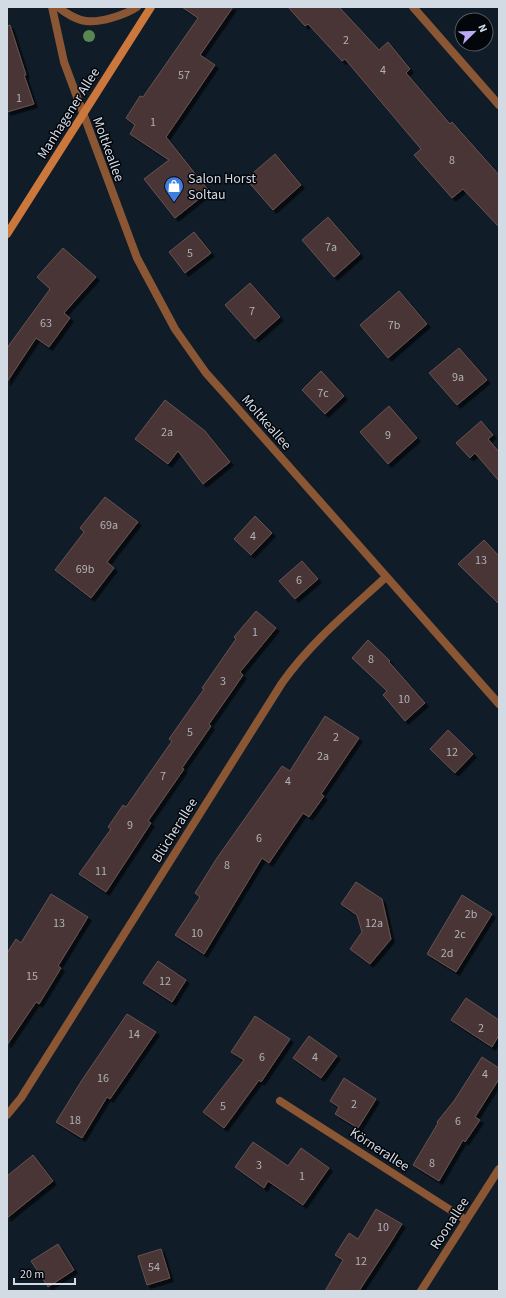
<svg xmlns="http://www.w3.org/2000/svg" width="506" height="1298" font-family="'Source Sans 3',sans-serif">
<defs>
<filter id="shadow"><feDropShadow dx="3.5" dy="3.5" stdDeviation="0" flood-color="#0009"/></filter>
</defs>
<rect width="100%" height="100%" fill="#101c28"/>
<g fill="#4a3634" stroke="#685250" filter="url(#shadow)">
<polygon points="182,7 233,7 200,55 215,65 166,137 209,191 175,218 144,179 169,160 130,134 135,125 126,118 140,96 143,97 198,18"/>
<polygon points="288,7 339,7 379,50 388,42 410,69 406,73 450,124 452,122 499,175 499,227 463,189 452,198 414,155 421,149 345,59 342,61 308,24 305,26"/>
<polygon points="10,25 26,75 24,75 34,104 7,112 7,26"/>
<polygon points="275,154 301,185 273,210 246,179"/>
<polygon points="328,217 360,254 334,277 302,240"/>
<polygon points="194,232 211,253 185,273 169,252"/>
<polygon points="63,248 96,277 64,313 70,318 49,347 36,338 7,382 7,348 50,289 37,277"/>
<polygon points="250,283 280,317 255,339 225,305"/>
<polygon points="399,291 427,324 388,358 360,325"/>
<polygon points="459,348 487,380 457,405 429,373"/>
<polygon points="321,371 344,396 325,414 302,390"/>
<polygon points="165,400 205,431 230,462 203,484 178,451 168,464 135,439"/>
<polygon points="389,406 417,438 388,464 360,432"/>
<polygon points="481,421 493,435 488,439 499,452 499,481 475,453 470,458 456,443"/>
<polygon points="105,497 138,522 107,562 114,568 91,598 55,570 84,532 80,528"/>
<polygon points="255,516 272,533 251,555 234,539"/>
<polygon points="484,540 499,556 499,604 458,564"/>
<polygon points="302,561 318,579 295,599 279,581"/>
<polygon points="256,611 276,628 240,672 243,675 209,724 211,726 182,768 184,769 148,821 151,823 106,892 79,874 111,829 108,827 123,805 126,807 172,741 169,739 204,689 202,688 236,639 234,637"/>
<polygon points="368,640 390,661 389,662 425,703 405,721 383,695 387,691 352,658"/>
<polygon points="325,716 359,738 321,794 324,796 309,817 303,813 269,863 262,858 204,954 175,935 200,897 195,893 217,858 282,766 290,771"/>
<polygon points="448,730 473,754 455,773 430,749"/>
<polygon points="356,882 382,899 391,939 370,964 350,949 362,932 357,915 341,904"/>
<polygon points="51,894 88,917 58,966 61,968 39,1004 36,1002 7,1045 7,953 16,939 21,943"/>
<polygon points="462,895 492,914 456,972 427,954"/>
<polygon points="158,961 186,980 172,1002 143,983"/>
<polygon points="466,998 499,1020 499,1035 492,1047 451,1020"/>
<polygon points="127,1014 156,1032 110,1099 107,1097 82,1138 56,1122 82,1080"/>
<polygon points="255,1016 290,1039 261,1082 259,1080 224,1128 203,1112 244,1060 231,1052"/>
<polygon points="309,1036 337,1056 321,1078 293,1058"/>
<polygon points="482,1057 499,1068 499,1079 475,1117 480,1120 465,1142 463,1140 439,1181 413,1165 438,1123 437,1122 454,1101"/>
<polygon points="344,1078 376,1099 358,1128 335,1114 339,1107 330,1101"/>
<polygon points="253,1142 288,1166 301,1148 329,1168 303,1205 268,1181 264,1188 235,1167"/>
<polygon points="33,1155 53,1181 7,1218 7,1176"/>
<polygon points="376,1209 402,1224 389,1245 359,1291 325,1291 343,1260 335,1255 349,1233 358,1239"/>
<polygon points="58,1244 74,1270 48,1287 31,1261"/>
<polygon points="161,1249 170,1278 147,1285 138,1256"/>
</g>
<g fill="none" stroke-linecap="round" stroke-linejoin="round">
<g stroke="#8b5634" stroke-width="8">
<polyline points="52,7 64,62 137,258 175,329 206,373 224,393 499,704"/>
<path d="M58,7C65,13 77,20 86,21C100,23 125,15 137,7"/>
<polyline points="413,7 499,105"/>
<polyline points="280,1101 466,1220"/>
<path d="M7,1115L21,1098L282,683C311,642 349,611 386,577"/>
<polyline points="421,1291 499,1169"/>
</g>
<polyline stroke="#cc773c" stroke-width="8" points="7,234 151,7"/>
</g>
<circle fill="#598751" cx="89" cy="36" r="6"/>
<defs>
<g id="shop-pin" transform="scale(1)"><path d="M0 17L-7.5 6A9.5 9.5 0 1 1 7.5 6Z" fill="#3f7fe0" stroke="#03060b"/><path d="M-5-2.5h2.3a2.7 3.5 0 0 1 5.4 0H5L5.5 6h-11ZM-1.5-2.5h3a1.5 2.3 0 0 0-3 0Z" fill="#fff"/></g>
</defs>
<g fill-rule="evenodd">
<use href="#shop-pin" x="174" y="186"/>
</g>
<g text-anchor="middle" stroke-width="3" stroke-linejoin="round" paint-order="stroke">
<g font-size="12" fill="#b0b1b7">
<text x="346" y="44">2</text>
<text x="383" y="74">4</text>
<text x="184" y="79">57</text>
<text x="19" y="102">1</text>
<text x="153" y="126">1</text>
<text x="452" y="164">8</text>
<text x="331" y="251">7a</text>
<text x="190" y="257">5</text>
<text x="252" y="315">7</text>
<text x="46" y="327">63</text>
<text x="394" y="329">7b</text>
<text x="458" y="381">9a</text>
<text x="323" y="397">7c</text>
<text x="167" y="436">2a</text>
<text x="388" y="439">9</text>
<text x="109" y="529">69a</text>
<text x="253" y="540">4</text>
<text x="481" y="564">13</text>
<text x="85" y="573">69b</text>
<text x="299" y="584">6</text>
<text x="255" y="636">1</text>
<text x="371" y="663">8</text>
<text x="223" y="685">3</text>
<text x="404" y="703">10</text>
<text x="190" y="736">5</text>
<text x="336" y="741">2</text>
<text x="452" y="756">12</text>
<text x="323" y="760">2a</text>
<text x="163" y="780">7</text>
<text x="288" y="785">4</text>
<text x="130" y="829">9</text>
<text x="259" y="842">6</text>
<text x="227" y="869">8</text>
<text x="101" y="875">11</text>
<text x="471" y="918">2b</text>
<text x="59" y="927">13</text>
<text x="374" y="927">12a</text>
<text x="197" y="937">10</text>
<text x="460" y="938">2c</text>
<text x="447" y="957">2d</text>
<text x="32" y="980">15</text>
<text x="165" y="985">12</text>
<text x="481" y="1032">2</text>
<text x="134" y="1038">14</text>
<text x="262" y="1061">6</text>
<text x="315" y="1061">4</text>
<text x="485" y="1078">4</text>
<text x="103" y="1082">16</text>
<text x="354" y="1108">2</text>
<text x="223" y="1110">5</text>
<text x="75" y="1124">18</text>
<text x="458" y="1125">6</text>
<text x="432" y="1167">8</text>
<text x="259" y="1169">3</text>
<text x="302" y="1180">1</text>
<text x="383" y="1231">10</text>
<text x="361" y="1265">12</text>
<text x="154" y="1271">54</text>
</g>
<g font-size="14" fill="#d2dae3" stroke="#03060b">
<text transform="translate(68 113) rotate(-58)" y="5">Manhagener Allee</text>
<text transform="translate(109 149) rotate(70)" y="5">Moltkeallee</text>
<text transform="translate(267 422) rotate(49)" y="5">Moltkeallee</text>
<text transform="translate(174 830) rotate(-58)" y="5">Blücherallee</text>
<text transform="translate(380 1149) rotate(33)" y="5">Körnerallee</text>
<text transform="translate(449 1223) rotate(-57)" y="5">Roonallee</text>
</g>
<g font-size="14" fill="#d2dae3" stroke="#03060b" text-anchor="start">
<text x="188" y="183">Salon Horst<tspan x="188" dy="16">Soltau</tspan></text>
</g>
</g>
<rect width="506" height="1298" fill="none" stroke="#d2dae3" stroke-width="16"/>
<g transform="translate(474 32) rotate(67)"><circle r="19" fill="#03060b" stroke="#565b61"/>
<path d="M0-3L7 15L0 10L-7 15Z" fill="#bcaaf5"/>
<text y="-6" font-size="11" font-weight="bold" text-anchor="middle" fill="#d2dae3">N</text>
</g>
<path d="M14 1278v6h61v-6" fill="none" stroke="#d2dae3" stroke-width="2"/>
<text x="20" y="1278" font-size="12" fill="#d2dae3" stroke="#03060b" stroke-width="3" paint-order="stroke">20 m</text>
</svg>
